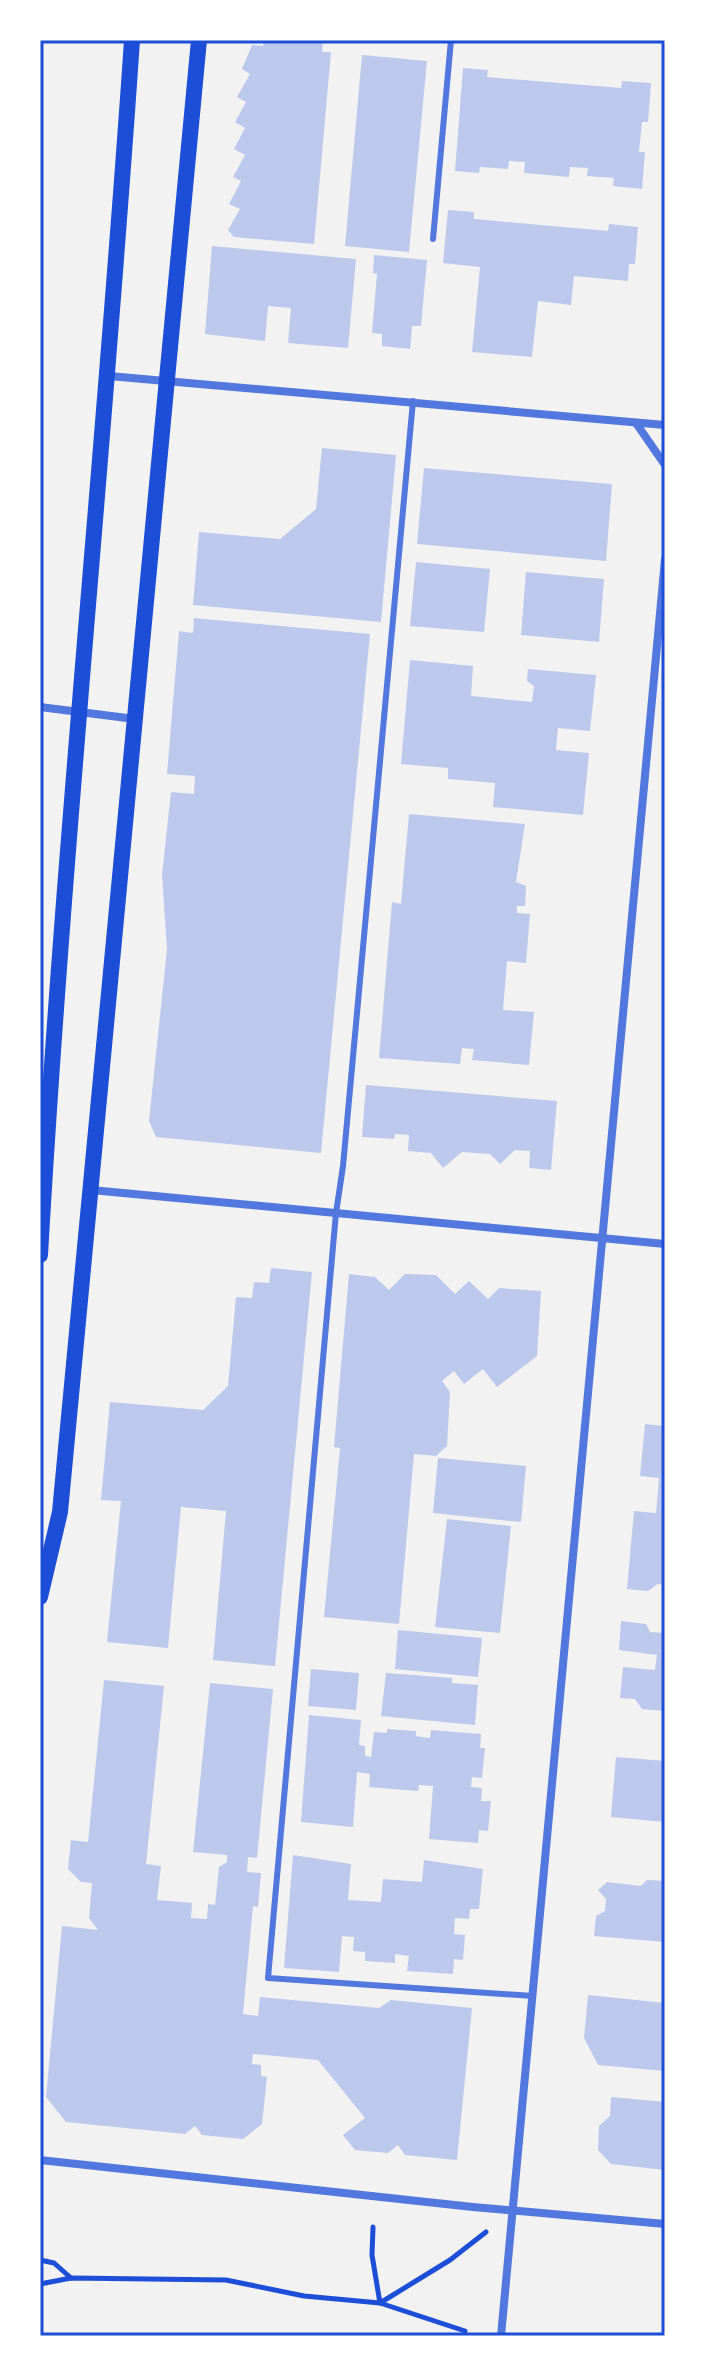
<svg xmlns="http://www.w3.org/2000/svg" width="705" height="2376" font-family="'Varela Round',sans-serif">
<rect width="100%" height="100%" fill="#f2f2f2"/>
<g fill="#bdc9ec">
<polygon points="264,40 323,40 322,52 331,52 314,244 234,237 228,230 240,209 229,204 241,181 233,177 245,155 234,149 245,128 235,122 246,102 237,97 250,74 242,69 252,45 263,46"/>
<polygon points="362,55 427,61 409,252 345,246"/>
<polygon points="463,68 488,70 487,77 621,88 622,81 651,83 648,122 642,122 639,152 645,152 642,189 613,186 614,178 587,176 588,168 570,167 569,177 524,173 525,162 509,161 508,169 480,167 479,173 455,171"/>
<polygon points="448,210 474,212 474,219 608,231 609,224 638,227 635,264 629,264 628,281 574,276 571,305 538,301 532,357 472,352 480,267 443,263"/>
<polygon points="212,246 356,259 348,348 288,343 291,308 268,306 265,341 205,334"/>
<polygon points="374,255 427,260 421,326 412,326 410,349 382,346 382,334 372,333 377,274 373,273"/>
<polygon points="322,448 396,455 381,622 193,605 199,532 280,539 316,509"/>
<polygon points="424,468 612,484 606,561 417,544"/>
<polygon points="416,562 490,569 484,632 410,626"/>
<polygon points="526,572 604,579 599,642 521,635"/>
<polygon points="194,618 370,634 321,1153 156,1137 149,1121 167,949 162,875 171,792 194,794 195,776 167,774 179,631 193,633"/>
<polygon points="410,660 473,666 471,696 532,702 534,686 527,681 528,669 596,675 590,731 558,728 556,750 589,753 583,815 493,807 495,783 448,779 448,768 401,764"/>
<polygon points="409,814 525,824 516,882 526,886 525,906 517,906 517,913 530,914 526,963 507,961 503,1010 534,1012 529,1065 472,1060 474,1049 462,1048 460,1064 379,1058 392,902 401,904"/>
<polygon points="366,1085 557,1101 551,1170 529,1168 530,1151 515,1150 500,1164 490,1154 462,1152 443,1168 431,1153 408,1151 409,1135 395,1134 394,1139 362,1137"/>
<polygon points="271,1268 312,1272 275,1666 213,1660 226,1511 181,1507 168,1648 107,1642 121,1501 101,1500 110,1402 203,1410 228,1386 236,1297 252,1298 254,1282 269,1283"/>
<polygon points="349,1274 375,1277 389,1290 405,1274 436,1275 455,1294 469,1281 488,1299 499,1288 541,1291 537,1356 497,1387 483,1369 464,1384 454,1371 442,1381 450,1392 447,1446 436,1456 414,1454 399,1624 324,1617 340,1448 334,1447"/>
<polygon points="645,1424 665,1426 665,1585 658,1584 648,1591 627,1589 634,1511 656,1513 659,1478 640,1476"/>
<polygon points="438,1458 526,1466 521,1522 433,1513"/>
<polygon points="447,1519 511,1526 500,1633 435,1627"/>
<polygon points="621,1621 646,1624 650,1632 665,1633 665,1711 642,1709 635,1699 620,1698 623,1667 655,1670 657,1655 619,1650"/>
<polygon points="398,1630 482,1638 478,1677 395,1669"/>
<polygon points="311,1669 359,1673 356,1710 308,1706"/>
<polygon points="386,1673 452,1678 452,1683 478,1685 475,1725 381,1716"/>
<polygon points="104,1680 164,1686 146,1864 161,1866 157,1900 192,1903 191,1918 207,1919 208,1904 215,1905 219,1867 227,1862 227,1855 193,1852 210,1683 273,1689 257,1858 248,1857 247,1872 261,1873 258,1907 253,1906 243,2014 258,2016 260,1997 379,2008 391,2000 472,2008 457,2160 405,2155 398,2145 388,2153 355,2150 343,2135 365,2118 318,2060 253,2054 252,2064 261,2065 261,2076 267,2077 262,2124 243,2139 202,2135 195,2126 185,2134 66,2122 46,2097 62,1926 98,1930 89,1918 92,1883 81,1882 68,1869 71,1840 88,1842"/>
<polygon points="309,1715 361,1720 359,1745 365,1746 365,1756 371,1757 374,1732 387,1733 387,1729 416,1731 416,1736 430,1738 431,1730 481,1734 480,1748 485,1748 482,1778 472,1777 471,1787 482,1788 481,1801 491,1801 488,1831 479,1830 478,1843 429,1839 433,1786 419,1785 418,1791 369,1787 370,1774 357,1772 353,1827 301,1822"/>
<polygon points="616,1757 665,1761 665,1822 611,1817"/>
<polygon points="293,1855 351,1864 348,1900 381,1902 383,1879 422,1882 424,1860 483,1869 479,1909 470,1909 469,1919 455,1918 454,1934 465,1935 463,1960 454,1959 453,1974 407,1971 409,1956 395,1954 395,1963 365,1961 365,1952 353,1951 354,1937 342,1936 339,1972 284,1968"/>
<polygon points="647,1880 665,1881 665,1942 594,1936 596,1916 605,1911 606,1899 598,1890 607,1882 641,1886"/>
<polygon points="588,1995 665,2003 665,2071 598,2065 584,2038"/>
<polygon points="611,2097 665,2102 665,2170 611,2164 598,2150 599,2126 610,2116"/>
</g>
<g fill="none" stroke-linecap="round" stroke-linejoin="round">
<g stroke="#1d4ed8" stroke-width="5">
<polyline points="373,2227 372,2255 380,2303 465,2331"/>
<polyline points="40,2260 54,2263 71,2278"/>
<polyline points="40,2284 71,2278 226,2280 304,2296 380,2303 450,2260 486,2232"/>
</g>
<g stroke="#5277de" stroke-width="6">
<polyline points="433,239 451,40"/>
<polyline points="413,401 343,1166 336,1213 268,1978 533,1996"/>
</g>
<g stroke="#5277de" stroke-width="8">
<polyline points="109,376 665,425"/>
<polyline points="636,423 665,465"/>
<polyline points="40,707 135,719"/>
<polyline points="91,1190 665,1244"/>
<polyline points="40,2160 473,2207 665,2224"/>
<polyline points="501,2336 665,559"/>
</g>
<g stroke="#1d4ed8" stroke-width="16">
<path d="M40,1255C63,849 105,445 132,40"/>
<polyline points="40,1597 60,1512 199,40"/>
</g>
</g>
<rect width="705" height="2376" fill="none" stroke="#ffffff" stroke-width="84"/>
<rect x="42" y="42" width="621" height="2292" fill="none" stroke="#1d4ed8" stroke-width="3"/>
</svg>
